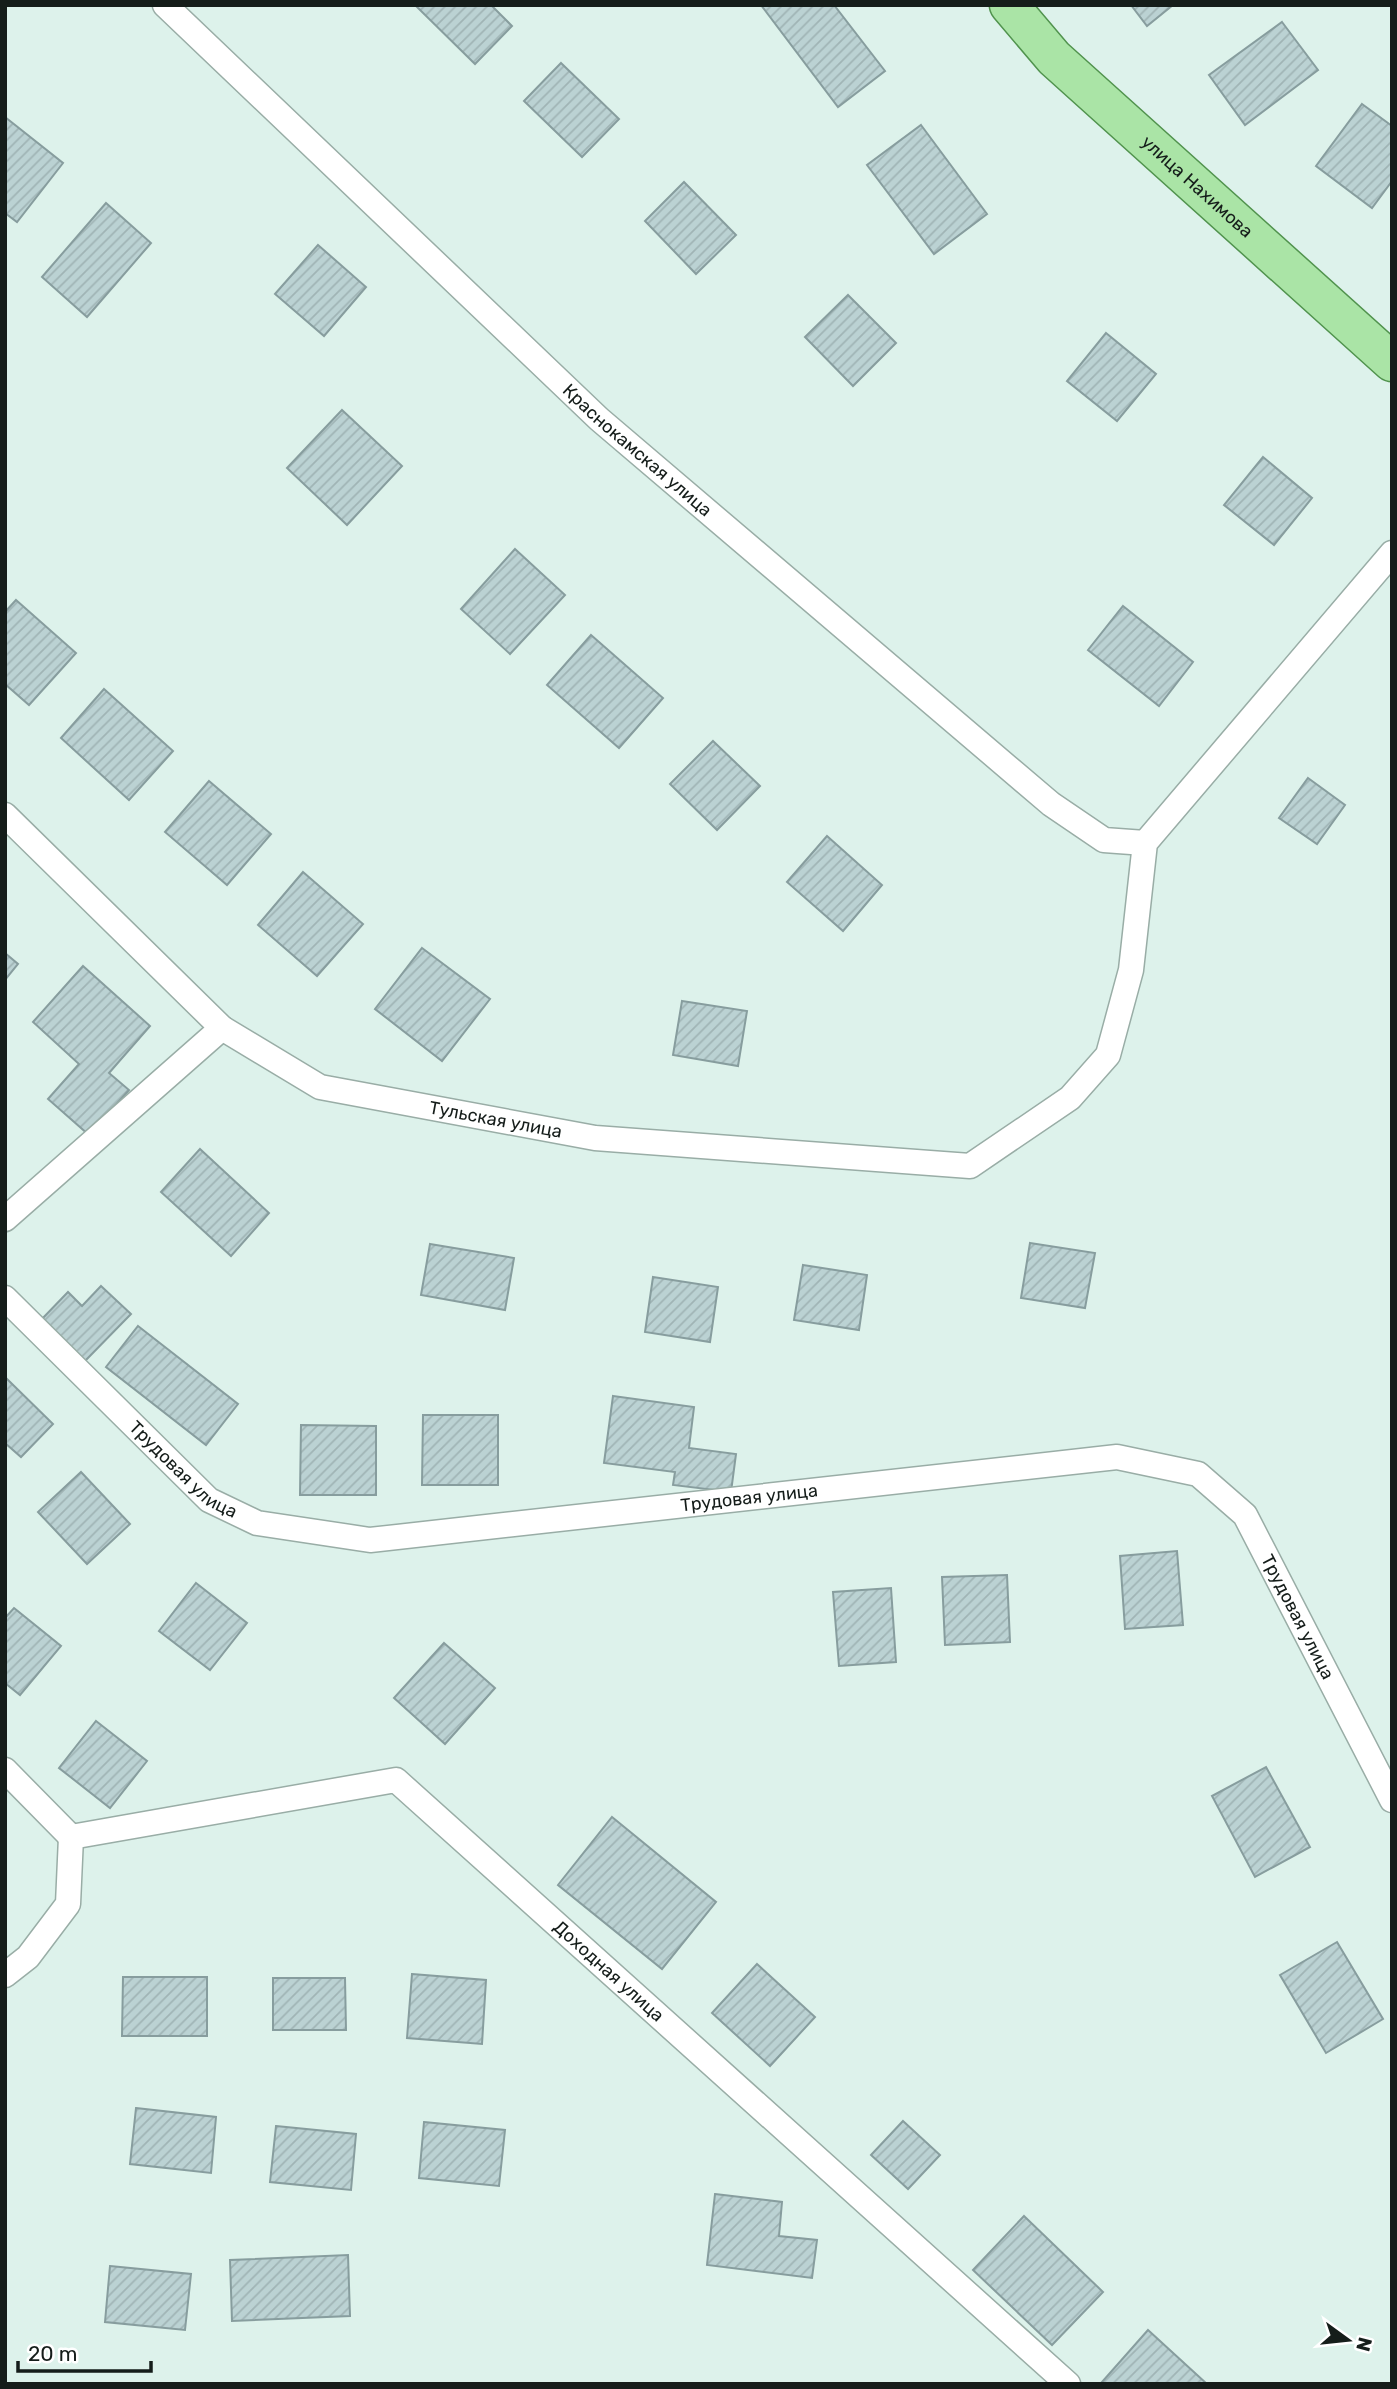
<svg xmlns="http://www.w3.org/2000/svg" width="1397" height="2389" font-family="Rubik,sans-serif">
<defs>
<pattern id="building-hatch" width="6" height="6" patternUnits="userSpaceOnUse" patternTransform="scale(1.75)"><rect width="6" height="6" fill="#bbd2d3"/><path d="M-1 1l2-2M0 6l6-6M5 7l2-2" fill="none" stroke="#a0b4b5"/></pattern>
</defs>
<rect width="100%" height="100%" fill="#ddf2eb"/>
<g fill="url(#building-hatch)" stroke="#879d9e" stroke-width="2">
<polygon points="419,5 491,5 512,26 475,64 417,7"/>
<polygon points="761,5 834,5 885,71 838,107"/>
<polygon points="1131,5 1173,5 1147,26"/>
<polygon points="1282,22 1318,70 1245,125 1209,75"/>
<polygon points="561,63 619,119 582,157 524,101"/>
<polygon points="1362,104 1392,126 1392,181 1372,208 1316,166"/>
<polygon points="5,117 63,163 17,222 5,213"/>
<polygon points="921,125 987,214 934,254 867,165"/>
<polygon points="684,182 736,235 696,274 645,221"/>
<polygon points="106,203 151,243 87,317 42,277"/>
<polygon points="318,245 366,287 324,336 275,294"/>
<polygon points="848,295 896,343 853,386 805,337"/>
<polygon points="1106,333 1156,374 1117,421 1067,381"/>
<polygon points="342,410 402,466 347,525 287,468"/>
<polygon points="1263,457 1312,498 1274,545 1224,505"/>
<polygon points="515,549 565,595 510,654 461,609"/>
<polygon points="16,600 76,653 29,705 5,684 5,612"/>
<polygon points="1123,606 1193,662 1159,706 1088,650"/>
<polygon points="591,635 663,698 619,748 547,685"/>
<polygon points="104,689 173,751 129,800 61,738"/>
<polygon points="713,741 760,786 717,830 670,784"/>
<polygon points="1308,778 1345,805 1317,844 1279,818"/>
<polygon points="209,781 271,834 227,885 165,832"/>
<polygon points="827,836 882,885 843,931 787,882"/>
<polygon points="303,872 363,924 317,976 258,925"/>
<polygon points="422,948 490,999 442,1061 375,1009"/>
<polygon points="5,953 18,964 5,980"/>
<polygon points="83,966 150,1026 109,1073 129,1090 89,1135 48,1099 79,1064 33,1022"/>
<polygon points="682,1001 747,1011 738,1066 673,1055"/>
<polygon points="200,1149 269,1213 231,1256 161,1192"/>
<polygon points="1030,1243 1095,1253 1085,1308 1021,1298"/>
<polygon points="430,1244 514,1258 505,1310 421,1295"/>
<polygon points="803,1265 867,1275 859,1330 794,1320"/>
<polygon points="653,1277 718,1287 710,1342 645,1332"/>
<polygon points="101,1286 131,1314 83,1363 40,1321 68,1292 82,1306"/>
<polygon points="138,1326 238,1404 206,1445 106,1367"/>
<polygon points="5,1377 53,1424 21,1457 5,1443"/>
<polygon points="613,1396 694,1407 689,1448 736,1454 731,1492 673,1485 675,1472 604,1463"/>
<polygon points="423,1415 498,1415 498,1485 422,1485"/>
<polygon points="301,1425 376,1426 376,1495 300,1495"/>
<polygon points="81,1472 130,1524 87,1564 38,1512"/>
<polygon points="1177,1551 1183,1625 1125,1629 1120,1556"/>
<polygon points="1007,1575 1010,1642 945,1645 942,1577"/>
<polygon points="196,1583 247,1623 210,1670 159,1631"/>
<polygon points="891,1588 896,1662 839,1666 833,1592"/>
<polygon points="14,1608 61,1646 20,1695 5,1683 5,1618"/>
<polygon points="444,1643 495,1688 445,1744 394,1698"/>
<polygon points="96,1721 147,1761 110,1808 59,1768"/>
<polygon points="1266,1767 1310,1847 1255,1877 1212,1796"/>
<polygon points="612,1817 716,1902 662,1969 558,1885"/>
<polygon points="1337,1942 1383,2019 1326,2053 1280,1975"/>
<polygon points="757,1964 815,2017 770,2066 712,2013"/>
<polygon points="412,1974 486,1980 482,2044 407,2038"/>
<polygon points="123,1977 207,1977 207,2036 122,2036"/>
<polygon points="273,1978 345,1978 346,2030 273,2030"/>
<polygon points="136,2108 216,2117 211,2173 130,2164"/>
<polygon points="903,2121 940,2155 908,2189 871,2155"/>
<polygon points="424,2122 505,2130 499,2186 419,2178"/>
<polygon points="276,2126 356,2134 351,2190 270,2182"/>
<polygon points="715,2194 782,2202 779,2236 817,2240 812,2278 707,2265"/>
<polygon points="1024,2216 1103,2292 1052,2345 973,2270"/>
<polygon points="348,2255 350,2316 232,2321 230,2260"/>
<polygon points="110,2266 191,2274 185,2330 105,2322"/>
<polygon points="1148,2330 1207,2384 1104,2384 1102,2382"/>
</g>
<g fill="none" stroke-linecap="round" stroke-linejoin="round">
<g stroke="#99ada6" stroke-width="27">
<g id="service">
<path id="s1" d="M165,5L599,419L1051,804L1104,840L1145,843"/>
<path id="s2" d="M5,815L222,1028L320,1087L595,1138L970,1166L1070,1098L1108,1055L1131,970L1145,843L1392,553"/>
<polyline points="5,1219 222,1028"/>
<path id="s3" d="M5,1298L209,1500L257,1523L370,1540L1117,1457L1198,1474L1245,1515L1392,1800"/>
<polyline points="5,1770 71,1837"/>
<path id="s4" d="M71,1837L396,1780L1068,2384"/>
<polyline points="5,1975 28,1957 68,1904 71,1837"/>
</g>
</g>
<g stroke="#51934e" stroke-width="41">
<g id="primary">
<path id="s5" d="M1009,5L1054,58L1392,362"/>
</g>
</g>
<use href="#service" stroke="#fff" stroke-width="24"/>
<use href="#primary" stroke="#aae4a6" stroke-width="38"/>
</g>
<g text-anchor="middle" stroke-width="6" stroke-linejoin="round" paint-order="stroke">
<g font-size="18" fill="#151d1a" stroke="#fff">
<text dy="6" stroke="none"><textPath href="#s5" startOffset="262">улица Нахимова</textPath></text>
<text dy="6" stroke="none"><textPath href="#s1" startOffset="649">Краснокамская улица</textPath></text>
<text dy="6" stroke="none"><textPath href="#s2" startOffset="597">Тульская улица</textPath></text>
<text dy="6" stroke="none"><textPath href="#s3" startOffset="248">Трудовая улица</textPath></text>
<text dy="6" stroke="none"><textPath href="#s3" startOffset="836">Трудовая улица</textPath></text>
<text dy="6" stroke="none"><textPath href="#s3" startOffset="1466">Трудовая улица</textPath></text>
<text dy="6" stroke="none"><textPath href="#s4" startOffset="616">Доходная улица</textPath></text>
</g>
</g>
<rect width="1397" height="2389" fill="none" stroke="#151d1a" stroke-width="14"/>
<g transform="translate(1348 2340) rotate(105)" stroke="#ffffff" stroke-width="5" paint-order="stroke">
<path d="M0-5L12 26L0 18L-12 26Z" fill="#151d1a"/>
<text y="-10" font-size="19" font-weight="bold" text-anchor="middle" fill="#151d1a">N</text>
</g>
<path d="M18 2361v10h133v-10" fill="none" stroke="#151d1a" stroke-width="3.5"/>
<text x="28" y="2361" font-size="21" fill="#151d1a" stroke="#ffffff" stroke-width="5" paint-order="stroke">20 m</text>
</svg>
